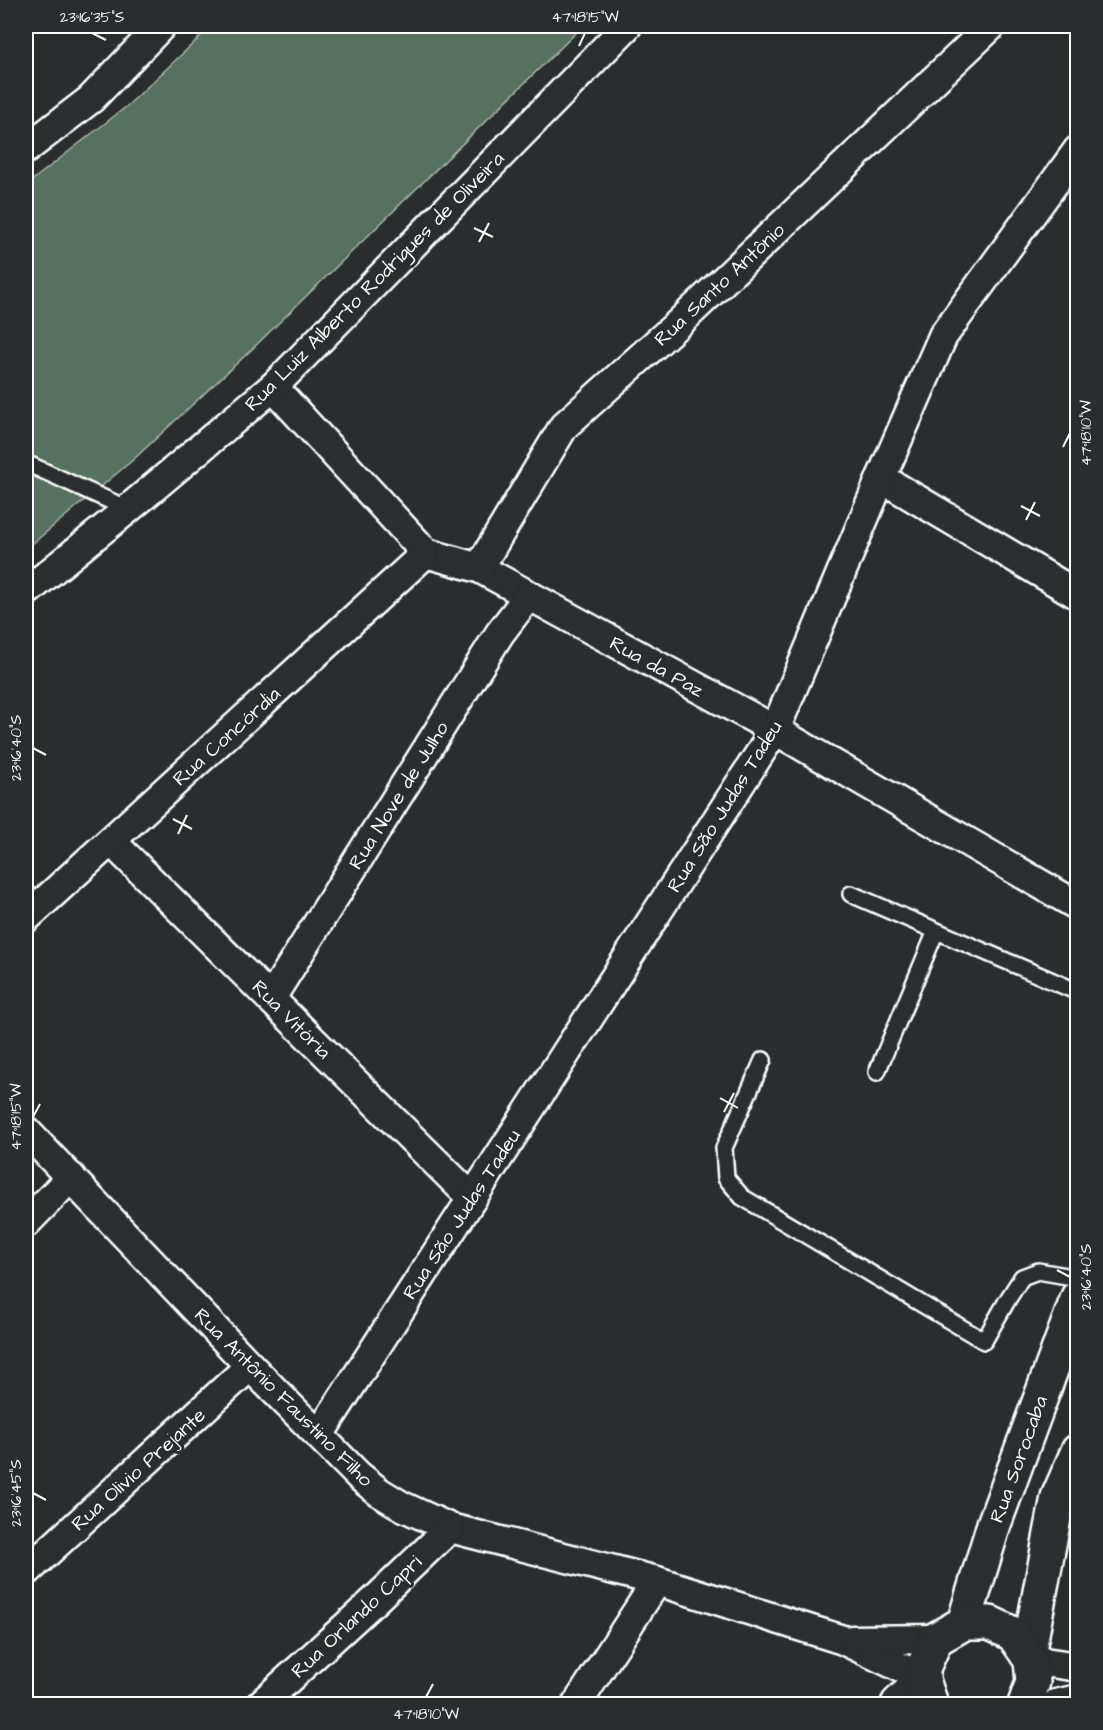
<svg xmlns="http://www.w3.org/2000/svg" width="1103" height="1730" font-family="'Architects Daughter',sans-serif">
<rect width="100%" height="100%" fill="#2a2d2e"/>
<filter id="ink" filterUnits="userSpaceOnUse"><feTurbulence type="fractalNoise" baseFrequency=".0167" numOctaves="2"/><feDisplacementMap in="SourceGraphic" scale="12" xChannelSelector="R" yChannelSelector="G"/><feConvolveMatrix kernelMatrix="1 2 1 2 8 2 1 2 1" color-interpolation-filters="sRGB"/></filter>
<g filter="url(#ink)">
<polygon fill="#57715e" stroke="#abb8ae" stroke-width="1.5" points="209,26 583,26 249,352 134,459 26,549 26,185 127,106 198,39"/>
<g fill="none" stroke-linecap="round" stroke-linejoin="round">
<g stroke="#fff" stroke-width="20">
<g id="lane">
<polyline points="26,463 128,509"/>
<polyline points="851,894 1078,992"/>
<polyline points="763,1060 724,1148 726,1178 742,1197 984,1341 1008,1299 1022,1277 1038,1271 1078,1278"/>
<polyline points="877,1072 936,931"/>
</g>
</g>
<g stroke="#fff" stroke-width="33">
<g id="street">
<polyline points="26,149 91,99 161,26"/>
<polyline points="273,387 426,553 479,568 775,730 1078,906"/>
<polyline points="881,478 1078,595"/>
<polyline points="479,568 564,426 680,322 991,26"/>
<polyline points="26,592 128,509 273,387 627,26"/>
<polyline points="111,841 472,1198"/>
<polyline points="26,918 426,553"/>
<polyline points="271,998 500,633 529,595"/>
<polyline points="26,1131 250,1366 359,1476 379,1492 402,1506 450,1528 657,1581 843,1640 923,1678"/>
<polyline points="26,1223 71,1177"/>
<polyline points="319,1435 775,730 881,478 943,336 1078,150"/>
<polyline points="26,1572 250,1366"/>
<polyline points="852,1640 936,1639"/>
<polyline points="1031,1660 1078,1667"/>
<polyline points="261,1704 375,1600 450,1528"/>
<polyline points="577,1704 657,1581"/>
<polyline points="1056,1704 1078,1699"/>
</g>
</g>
<g stroke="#fff" stroke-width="38">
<g id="secondary">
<polyline points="964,1623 994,1524 1078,1297"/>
<polyline points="1028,1655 1058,1497 1078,1451"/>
<polyline points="898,1704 923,1680"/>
<polyline points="931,1704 923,1680 923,1668 936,1639 964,1623 990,1623 1013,1634 1031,1660 1033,1682 1025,1704"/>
</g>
</g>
<use href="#lane" stroke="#2a2d2e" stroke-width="15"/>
<use href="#street" stroke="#2a2d2e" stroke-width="28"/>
<use href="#secondary" stroke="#2a2d2e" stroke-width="33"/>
</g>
</g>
<path fill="none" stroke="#fff" stroke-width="2" d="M92,33L106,40M579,46L585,33M474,228L493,237M479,242L489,223M1063,447L1070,433M1021,506L1040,516M1026,520L1035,502M33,748L46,755M173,819L192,829M178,834L187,815M720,1098L738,1108M724,1112L734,1093M33,1117L40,1104M1057,1270L1070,1277M33,1493L46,1500M426,1697L433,1684"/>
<g text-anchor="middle" stroke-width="6" stroke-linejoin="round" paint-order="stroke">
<g font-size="20" fill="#fff" stroke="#2a2d2e">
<text transform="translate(374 281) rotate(-45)" y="7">Rua Luiz Alberto Rodrigues de Oliveira</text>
<text transform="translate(719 284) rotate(-43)" y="7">Rua Santo Antônio</text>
<text transform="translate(657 666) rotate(29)" y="7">Rua da Paz</text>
<text transform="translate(226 736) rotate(-42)" y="7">Rua Concórdia</text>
<text transform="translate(398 795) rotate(-58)" y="7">Rua Nove de Julho</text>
<text transform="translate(724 806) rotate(-58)" y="7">Rua São Judas Tadeu</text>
<text transform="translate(292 1019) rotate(45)" y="7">Rua Vitória</text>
<text transform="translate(461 1214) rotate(-57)" y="7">Rua São Judas Tadeu</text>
<text transform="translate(284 1397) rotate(45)" y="7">Rua Antônio Faustino Filho</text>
<text transform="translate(1018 1459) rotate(-70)" y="7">Rua Sorocaba</text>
<text transform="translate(138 1469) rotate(-42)" y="7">Rua Olivio Prejante</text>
<text transform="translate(356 1616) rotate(-43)" y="7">Rua Orlando Capri</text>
</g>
</g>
<rect width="1103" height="1730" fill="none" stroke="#2a2d2e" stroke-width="66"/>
<rect x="33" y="33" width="1037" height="1664" fill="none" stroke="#fff" stroke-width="2"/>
<g font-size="15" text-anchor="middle" fill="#fff">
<text x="92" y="22">23°16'35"S</text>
<text x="585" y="22">47°18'15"W</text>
<text transform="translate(1086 433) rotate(-90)" y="5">47°18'10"W</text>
<text transform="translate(16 748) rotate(-90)" y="5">23°16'40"S</text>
<text transform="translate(16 1117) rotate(-90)" y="5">47°18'15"W</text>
<text transform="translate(1086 1277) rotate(-90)" y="5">23°16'40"S</text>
<text transform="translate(16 1493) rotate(-90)" y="5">23°16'45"S</text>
<text x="426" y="1719">47°18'10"W</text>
</g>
</svg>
